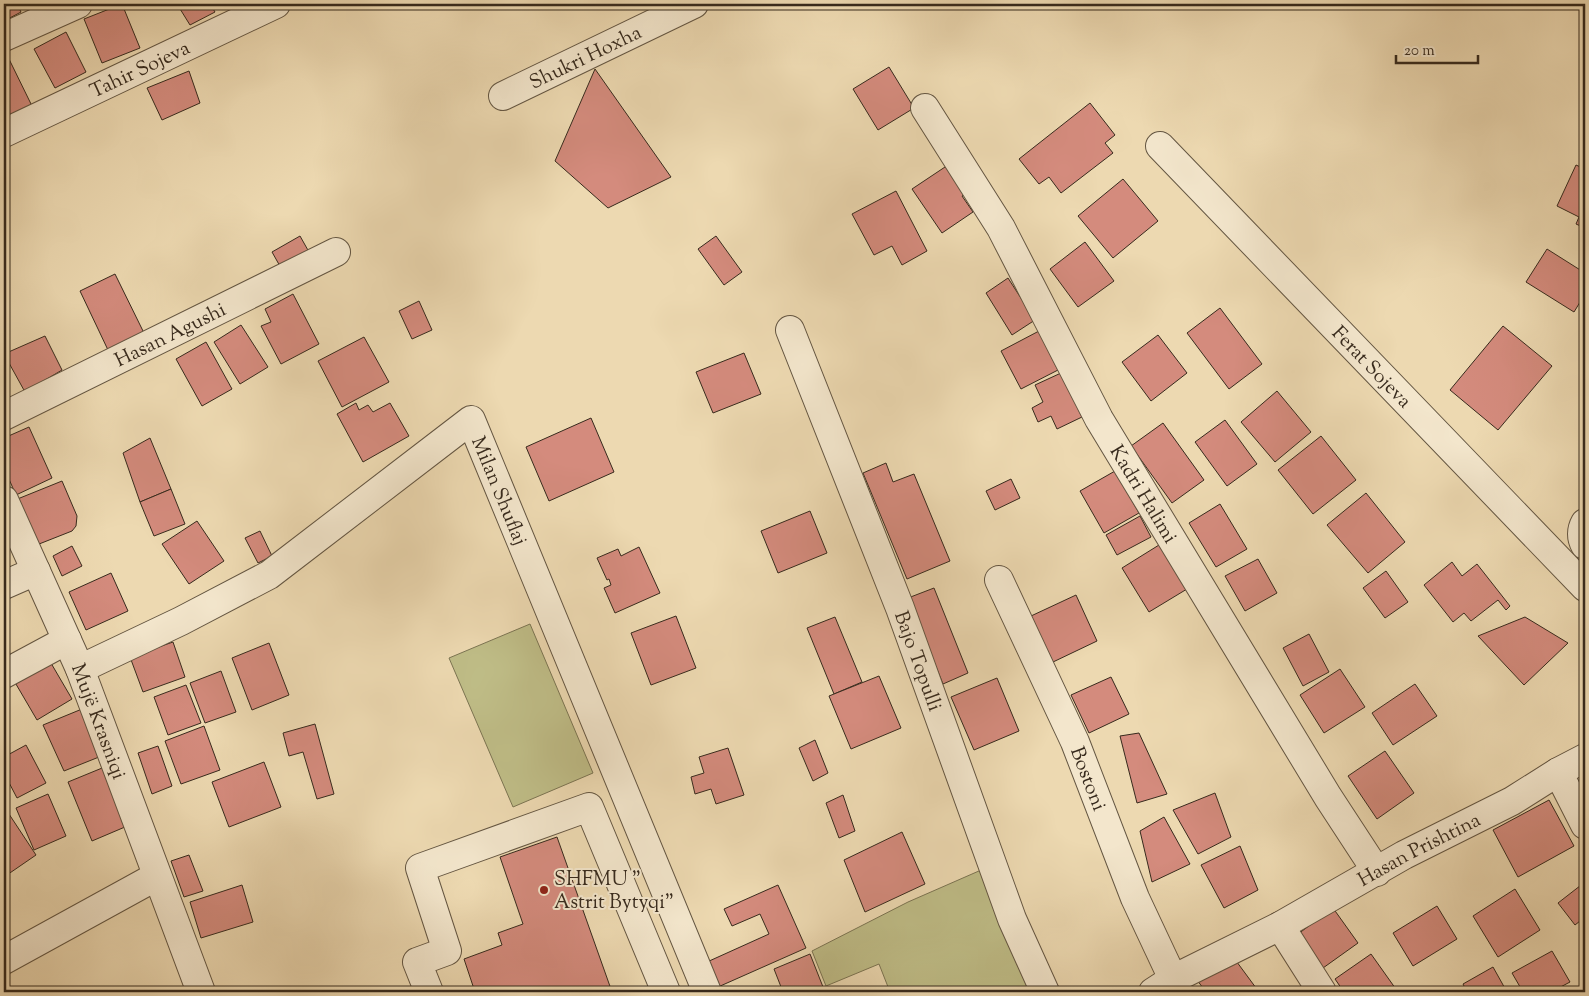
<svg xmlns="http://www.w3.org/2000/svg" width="1589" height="996" font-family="'Sorts Mill Goudy',serif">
<rect width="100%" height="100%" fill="#edd9b1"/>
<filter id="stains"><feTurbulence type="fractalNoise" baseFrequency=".004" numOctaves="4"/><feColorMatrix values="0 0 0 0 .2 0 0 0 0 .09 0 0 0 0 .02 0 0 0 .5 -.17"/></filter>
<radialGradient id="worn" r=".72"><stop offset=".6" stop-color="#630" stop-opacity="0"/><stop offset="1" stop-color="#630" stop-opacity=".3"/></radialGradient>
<g fill="#bfbd87" stroke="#7b7452">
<polygon points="530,624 593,773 513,807 449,658"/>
<polygon points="988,867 1042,992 890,992 879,964 826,986 812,951 908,902"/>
</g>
<g fill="#d48b7d" stroke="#372a1d">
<polygon points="4,4 17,4 21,12 4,21"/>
<polygon points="122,4 140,48 102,63 84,19"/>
<polygon points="177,4 210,4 215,12 190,25"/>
<polygon points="66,32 86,72 55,88 34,49"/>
<polygon points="8,57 32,106 4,120 4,59"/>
<polygon points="889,67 914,108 878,130 853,89"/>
<polygon points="595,69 671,177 608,208 555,161"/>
<polygon points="189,71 200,103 162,120 147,88"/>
<polygon points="1090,103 1115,135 1105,143 1113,153 1061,193 1049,177 1039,184 1019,159"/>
<polygon points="951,163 970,191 962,196 973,212 942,233 912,189"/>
<polygon points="1576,165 1585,169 1585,228 1576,224 1579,217 1557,206"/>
<polygon points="1123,179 1158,221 1113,258 1078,216"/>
<polygon points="896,191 927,251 902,265 892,246 874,255 852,214"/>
<polygon points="300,236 309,252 281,268 272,252"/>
<polygon points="716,236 742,272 724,285 698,249"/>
<polygon points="1085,242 1114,281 1078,307 1050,269"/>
<polygon points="1547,249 1585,273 1585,294 1574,312 1526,282"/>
<polygon points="115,274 144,333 108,350 80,291"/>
<polygon points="1008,278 1035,320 1012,335 986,293"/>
<polygon points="293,294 319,344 281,364 261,326 271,322 265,309"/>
<polygon points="419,301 432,330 412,339 399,311"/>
<polygon points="1220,308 1262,364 1229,389 1187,333"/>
<polygon points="241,325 268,367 240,384 214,342"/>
<polygon points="1503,326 1552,366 1498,430 1450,390"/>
<polygon points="1039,331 1058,370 1021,389 1001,351"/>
<polygon points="1158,335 1187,373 1151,401 1122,362"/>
<polygon points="45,336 62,370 25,392 4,354"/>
<polygon points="364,337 389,382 342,407 318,361"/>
<polygon points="206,342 232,389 202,406 176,359"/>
<polygon points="744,353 761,394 713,413 696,372"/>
<polygon points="1061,373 1082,417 1057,429 1051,416 1038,422 1032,408 1043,402 1035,385"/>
<polygon points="1277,391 1311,432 1275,462 1241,422"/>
<polygon points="356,403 359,410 368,405 373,412 390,403 409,436 363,462 337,414"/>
<polygon points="591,418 614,472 549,501 526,447"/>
<polygon points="1225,420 1257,464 1227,486 1195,442"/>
<polygon points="1163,423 1204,480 1172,503 1131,446"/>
<polygon points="29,427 52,478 16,495 4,468 4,438"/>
<polygon points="1321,436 1356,480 1313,514 1278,470"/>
<polygon points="150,438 171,489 140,502 123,453"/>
<polygon points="886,463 893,482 914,474 950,561 907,579 863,473"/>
<polygon points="1115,471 1139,513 1104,533 1080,491"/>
<polygon points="1011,479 1020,498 995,510 986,491"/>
<polygon points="62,481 77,516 76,526 72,531 34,546 15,500"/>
<polygon points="171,489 185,524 154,536 140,502"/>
<polygon points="1366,493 1405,542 1368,573 1327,525"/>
<polygon points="1220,504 1247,549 1216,567 1189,523"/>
<polygon points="810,511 827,553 778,573 761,531"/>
<polygon points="1140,516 1151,537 1117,555 1106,535"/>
<polygon points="197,521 224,561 189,584 162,544"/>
<polygon points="260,531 272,556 258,563 245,538"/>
<polygon points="1159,545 1187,589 1149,612 1122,568"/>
<polygon points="72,546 82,566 62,576 53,556"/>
<polygon points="639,547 660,593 615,613 604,588 611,585 609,579 607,580 597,558 618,549 621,556"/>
<polygon points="1258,559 1277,593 1245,611 1225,576"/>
<polygon points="1452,562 1462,576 1477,564 1510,606 1506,610 1498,600 1471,621 1464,613 1453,622 1424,585"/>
<polygon points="1386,571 1408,602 1385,618 1363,588"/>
<polygon points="111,573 128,611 86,630 69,592"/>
<polygon points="934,588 968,673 943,684 908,598"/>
<polygon points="1076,595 1097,641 1053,662 1031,616"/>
<polygon points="676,616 696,668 651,685 631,633"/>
<polygon points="835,617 862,682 834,694 807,628"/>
<polygon points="1525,617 1568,643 1524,685 1478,636"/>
<polygon points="1309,634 1329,672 1303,686 1283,648"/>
<polygon points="173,642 185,677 143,692 130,657"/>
<polygon points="269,643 289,695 252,710 232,658"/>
<polygon points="48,658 72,699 37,720 13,679"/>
<polygon points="1340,669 1365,707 1324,733 1300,695"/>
<polygon points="221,671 236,712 205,723 190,683"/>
<polygon points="879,676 901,728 851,749 829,696"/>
<polygon points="1111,677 1129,714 1089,733 1071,695"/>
<polygon points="997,678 1019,731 974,750 951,697"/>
<polygon points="1415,684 1437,716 1393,745 1372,713"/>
<polygon points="186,685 201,723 168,735 154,697"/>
<polygon points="82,709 104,755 64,771 43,725"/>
<polygon points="315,724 334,794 317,799 303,752 289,756 283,733"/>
<polygon points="204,726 220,770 181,784 165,741"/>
<polygon points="1139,733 1167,794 1137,803 1120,736"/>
<polygon points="815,740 828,773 813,781 799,748"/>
<polygon points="26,745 46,783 17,798 4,773 4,757"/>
<polygon points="158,746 172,786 152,794 138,753"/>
<polygon points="728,748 744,795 716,804 711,789 695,794 691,777 704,773 699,757"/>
<polygon points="1385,751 1414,793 1377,819 1348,776"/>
<polygon points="264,762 281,807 229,827 212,782"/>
<polygon points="107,766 132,824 92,841 68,782"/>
<polygon points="1215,793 1231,837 1198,854 1173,810"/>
<polygon points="48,794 66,836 34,850 16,808"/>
<polygon points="843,795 855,831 839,838 826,803"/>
<polygon points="1549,800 1574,846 1518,877 1493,830"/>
<polygon points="7,811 36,855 4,877 4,813"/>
<polygon points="1164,817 1190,864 1152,882 1140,831"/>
<polygon points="902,832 925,884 865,912 844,860"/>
<polygon points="557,837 612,992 475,992 464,959 502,945 498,933 523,924 500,857"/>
<polygon points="1240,846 1258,890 1224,908 1201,865"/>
<polygon points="189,855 203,891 184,897 171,861"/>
<polygon points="1585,882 1585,917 1575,925 1558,903"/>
<polygon points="242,885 253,922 201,938 190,902"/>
<polygon points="778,885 806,948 718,987 707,962 769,934 760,914 732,926 724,909"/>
<polygon points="1515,889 1540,930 1498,957 1473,916"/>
<polygon points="1437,906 1457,939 1413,966 1393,933"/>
<polygon points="1333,908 1358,943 1323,968 1298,934"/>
<polygon points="1552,951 1570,982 1551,992 1523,992 1512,973"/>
<polygon points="810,954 825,992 783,992 774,969"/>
<polygon points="1231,954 1259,992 1206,992 1197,980"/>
<polygon points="1371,954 1398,992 1344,992 1335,979"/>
<polygon points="1493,967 1507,992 1467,992 1463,984"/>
</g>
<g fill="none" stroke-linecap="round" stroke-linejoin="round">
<g stroke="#645642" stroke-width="30">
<g id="minor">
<polyline points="4,37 78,4"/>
<path id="s1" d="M503,96L694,4"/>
<path id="s2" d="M925,108L1001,228L1099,419L1328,797L1377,872"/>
<path id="s3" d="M4,133L276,4"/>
<path id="s4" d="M1160,146L1585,587"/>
<path id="s5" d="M790,330L900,608L1012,919L1045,992"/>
<path id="s6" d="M4,416L336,252"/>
<path id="s7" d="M4,500L80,669L201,992"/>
<path d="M1585,523C1581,530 1581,538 1585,545"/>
<path id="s8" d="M999,580L1075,742L1135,898L1173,979"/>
<polyline points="4,585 36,571"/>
<path id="s9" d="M80,669L181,621L269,575L471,420L707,992"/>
<polyline points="4,674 67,640"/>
<polyline points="1558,772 1585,825"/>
<polyline points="1280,926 1322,992"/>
<polyline points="4,960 157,876"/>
<polyline points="429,992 417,962 447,951 420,868 589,807 666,992"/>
<path id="s10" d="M1153,992L1173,979L1280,926L1404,855L1512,801L1558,772L1585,758"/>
</g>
</g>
<use href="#minor" stroke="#f3e6cc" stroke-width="28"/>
</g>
<circle fill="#8f2418" stroke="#f3e6cc" stroke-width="2" cx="544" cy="890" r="5"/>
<g text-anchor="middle" stroke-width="4" stroke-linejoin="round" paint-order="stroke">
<g font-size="20" fill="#372a1d" stroke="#f3e6cc">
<text dy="7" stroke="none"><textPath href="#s1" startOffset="91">Shukri Hoxha</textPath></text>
<text dy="7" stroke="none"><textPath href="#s3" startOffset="150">Tahir Sojeva</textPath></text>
<text dy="7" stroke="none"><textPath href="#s6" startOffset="185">Hasan Agushi</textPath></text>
<text dy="7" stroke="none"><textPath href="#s4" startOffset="306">Ferat Sojeva</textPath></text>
<text dy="7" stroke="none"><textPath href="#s9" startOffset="542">Milan Shuflaj</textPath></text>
<text dy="7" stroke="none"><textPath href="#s2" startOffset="444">Kadri Halimi</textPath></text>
<text dy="7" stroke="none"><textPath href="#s5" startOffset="355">Bajo Topulli</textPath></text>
<text dy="7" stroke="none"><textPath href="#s7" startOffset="241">Mujë Krasniqi</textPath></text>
<text dy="7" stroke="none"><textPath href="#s8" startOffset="218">Bostoni</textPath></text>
<text dy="7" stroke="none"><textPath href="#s10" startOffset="302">Hasan Prishtina</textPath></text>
</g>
<g font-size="20" fill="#372a1d" stroke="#f3e6cc" text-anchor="start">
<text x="554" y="885">SHFMU "<tspan x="554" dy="23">Astrit Bytyqi"</tspan></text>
</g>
</g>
<rect width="1589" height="996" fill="none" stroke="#edd9b1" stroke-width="20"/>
<rect x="5" y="5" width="1579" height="986" fill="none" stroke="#372a1d" stroke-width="2.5"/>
<rect x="10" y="10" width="1569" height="976" fill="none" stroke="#372a1d"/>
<path d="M1396 55v8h82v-8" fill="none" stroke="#372a1d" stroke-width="2.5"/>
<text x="1404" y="55" font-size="15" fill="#372a1d" stroke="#f3e6cc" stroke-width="4" paint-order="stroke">20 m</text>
<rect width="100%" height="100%" filter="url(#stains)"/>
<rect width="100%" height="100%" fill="url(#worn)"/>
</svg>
